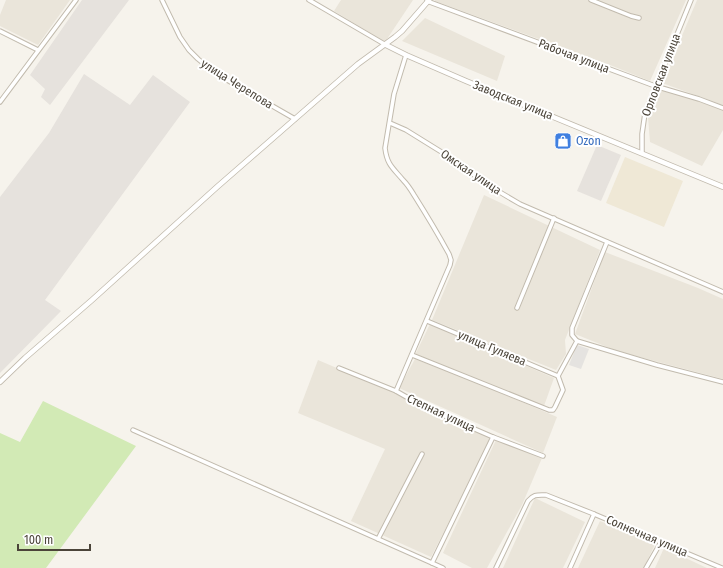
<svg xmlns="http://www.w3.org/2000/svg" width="723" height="568" font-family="'Fira Sans Condensed',sans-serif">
<rect width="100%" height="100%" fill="#f6f3ec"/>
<g fill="#eae5da">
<polygon points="6,0 70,0 38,45 0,26 0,15"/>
<polygon points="341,0 413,0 385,42 334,11"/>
<polygon points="435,0 686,0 650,81 610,65 435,1"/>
<polygon points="697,0 723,0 723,105 662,83"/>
<polygon points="425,18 505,56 497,81 402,41"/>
<polygon points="657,90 671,92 723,110 723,130 702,166 650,142 648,117"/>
<polygon points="484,195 600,250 565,340 566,354 556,370 432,320"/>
<polygon points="605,252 698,288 723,299 723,379 617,351 575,334"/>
<polygon points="430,324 554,378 544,406 415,355"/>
<polygon points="415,359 482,385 557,417 543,453 399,388"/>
<polygon points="318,360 400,395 492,438 431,557 351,521 385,449 298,413"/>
<polygon points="496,440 542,458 522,505 487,568 472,568 443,553"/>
<polygon points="535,498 585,522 563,568 503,568"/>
<polygon points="600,521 655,544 644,568 578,568"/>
<polygon points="664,548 707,568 655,568"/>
</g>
<g fill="#e6e2dd">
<polygon points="82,0 129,0 50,105 41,97 45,89 30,75"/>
<polygon points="84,74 130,105 153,75 190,102 45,300 61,311 0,373 0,197 49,133"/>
<polygon points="597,145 621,155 601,201 577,191"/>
</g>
<polygon fill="#efe8d6" points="625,157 683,181 664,227 606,203"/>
<polygon fill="#d2eab5" points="43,401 136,446 46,568 0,568 0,433 20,442"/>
<polygon fill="#e5e3e0" points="577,345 589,349 581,369 569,365"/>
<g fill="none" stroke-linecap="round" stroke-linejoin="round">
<g stroke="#c2bbae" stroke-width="5.5">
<g id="minor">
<polyline points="162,0 180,37 189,50 198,59 215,73 295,119"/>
<polyline points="309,0 386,45"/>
<polyline points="591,0 631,16 639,18"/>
<polyline points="427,1 655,86 699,99 723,108"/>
<polyline points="0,31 38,50"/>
<polyline points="0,102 76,0"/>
<polyline points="390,123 406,130 456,161 486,184 520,204 723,292"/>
<polyline points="642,153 642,134 645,113 691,0"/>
<polyline points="517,308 554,218"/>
<polyline points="427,321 558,376"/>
<polyline points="577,341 657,365 723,382"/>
<polyline points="412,355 549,410 553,410 555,407 563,390 558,376 577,341 572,335 572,328 607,242"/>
<polyline points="339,368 396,391 424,407 493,437 543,456"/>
<path d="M396,391L450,265L451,260L449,254C438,234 426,214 414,195C411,190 407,184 403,180C393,168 387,165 385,148L394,94L406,55"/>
<polyline points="133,430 432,563"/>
<polyline points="378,539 422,454"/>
<polyline points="443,568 432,563 493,437"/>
<path d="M496,568L528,501C534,494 537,495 546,495L594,514L722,568"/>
<polyline points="570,568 594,514"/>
<polyline points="646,568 661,542"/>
</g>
</g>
<g stroke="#c2bbae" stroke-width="6">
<g id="tertiary">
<polyline points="386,45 406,55 466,81 723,187"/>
<polyline points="0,382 25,358 92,300 217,187 358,64 395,37 402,31 429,0"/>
</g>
</g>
<use href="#minor" stroke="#fff" stroke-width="3.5"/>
<use href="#tertiary" stroke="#fff" stroke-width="4.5"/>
</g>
<defs>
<g id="shop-square" transform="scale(0.9)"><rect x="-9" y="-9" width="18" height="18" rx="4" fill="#3f7fe0" stroke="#fff"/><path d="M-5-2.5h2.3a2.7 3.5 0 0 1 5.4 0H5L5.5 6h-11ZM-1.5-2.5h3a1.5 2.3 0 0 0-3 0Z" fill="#fff"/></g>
</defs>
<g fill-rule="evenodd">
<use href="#shop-square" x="563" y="141"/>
</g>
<g text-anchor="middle" stroke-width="4" stroke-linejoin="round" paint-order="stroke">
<g font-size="12" fill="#4b4439" stroke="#fff">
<text transform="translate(574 56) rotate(21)" y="4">Рабочая улица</text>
<text transform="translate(661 75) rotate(-69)" y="4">Орловская улица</text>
<text transform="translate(237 84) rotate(32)" y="4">улица Черепова</text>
<text transform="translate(513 100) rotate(22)" y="4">Заводская улица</text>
<text transform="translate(471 172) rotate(34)" y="4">Омская улица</text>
<text transform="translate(492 348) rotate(23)" y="4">улица Гуляева</text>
<text transform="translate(441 413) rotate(25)" y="4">Степная улица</text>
<text transform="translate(647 536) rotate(23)" y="4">Солнечная улица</text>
</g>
<g font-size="12" fill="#366cbe" stroke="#fff" text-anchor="start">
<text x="576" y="145">Ozon</text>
</g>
</g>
<path d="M18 544v6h72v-6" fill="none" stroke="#4b4439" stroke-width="2"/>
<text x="24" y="544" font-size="12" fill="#4b4439" stroke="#ffffff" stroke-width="3" paint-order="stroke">100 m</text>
</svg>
